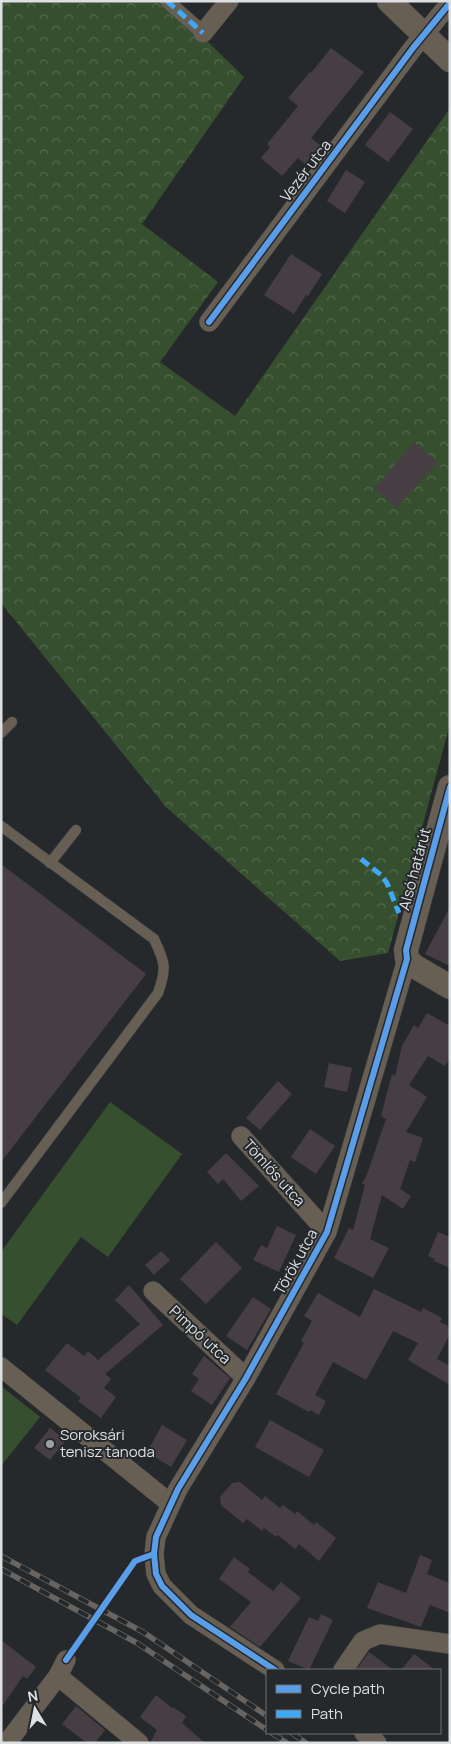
<svg xmlns="http://www.w3.org/2000/svg" width="451" height="1744" font-family="Manrope,sans-serif">
<defs>
<pattern id="forest-crowns" width="20" height="18" patternUnits="userSpaceOnUse" patternTransform="scale(1.25)"><rect width="20" height="18" fill="#36502f"/><path d="M2 6a3 3 0 1 1 6 0M12 15a3 3 0 1 1 6 0" fill="none" stroke="#53694d"/></pattern>
</defs>
<rect width="100%" height="100%" fill="#26292b"/>
<polygon fill="url(#forest-crowns)" points="1,1 166,1 244,77 142,224 218,282 160,362 235,416 450,108 450,724 388,953 340,961 166,807 1,603"/>
<g fill="#36502f">
<polygon points="110,1102 182,1154 108,1257 81,1237 17,1325 1,1314 1,1252"/>
<polygon points="1,1386 40,1417 1,1466"/>
</g>
<g fill="#463e43">
<polygon points="331,48 364,72 311,138 321,146 305,164 298,158 282,176 261,158 270,147 267,144 298,106 288,98 310,72 311,73"/>
<polygon points="390,112 413,129 388,162 365,145"/>
<polygon points="346,170 365,182 345,213 327,201"/>
<polygon points="291,254 322,274 308,296 306,295 294,314 264,295"/>
<polygon points="414,442 437,462 397,508 374,489"/>
<polygon points="1,864 146,974 1,1162"/>
<polygon points="450,907 450,966 425,954"/>
<polygon points="427,1013 450,1026 450,1058 445,1066 428,1056 409,1085 427,1097 406,1132 423,1138 415,1162 410,1160 400,1189 411,1196 403,1209 382,1195 370,1239 389,1248 373,1278 334,1258 349,1228 353,1230 365,1185 362,1183 366,1177 386,1119 381,1116 392,1074 395,1076 402,1046 414,1025 418,1028"/>
<polygon points="329,1063 352,1068 347,1092 324,1087"/>
<polygon points="278,1081 292,1094 260,1130 246,1118"/>
<polygon points="310,1129 335,1146 316,1174 291,1157"/>
<polygon points="226,1153 259,1186 241,1201 223,1179 218,1184 207,1172"/>
<polygon points="277,1226 296,1235 279,1272 253,1260 261,1245 267,1248"/>
<polygon points="438,1232 450,1237 450,1268 434,1261 435,1259 428,1256"/>
<polygon points="216,1242 242,1268 206,1304 180,1279"/>
<polygon points="161,1251 170,1260 154,1275 145,1265"/>
<polygon points="129,1285 163,1325 105,1374 111,1379 104,1388 116,1397 101,1418 78,1401 81,1398 45,1370 67,1343 84,1356 88,1351 98,1360 140,1324 115,1300"/>
<polygon points="374,1289 421,1312 423,1308 442,1318 440,1322 450,1327 450,1334 437,1359 450,1366 450,1385 408,1360 418,1343 393,1331 366,1380 333,1362 315,1395 326,1401 319,1415 310,1410 309,1412 276,1394 304,1343 301,1341 312,1321 304,1316 318,1293 360,1317"/>
<polygon points="253,1297 271,1309 247,1350 226,1336"/>
<polygon points="204,1356 230,1378 212,1405 191,1391 199,1379 192,1374"/>
<polygon points="270,1420 324,1450 309,1477 255,1447"/>
<polygon points="162,1425 187,1440 171,1467 147,1452"/>
<polygon points="50,1428 66,1440 50,1460 34,1448"/>
<polygon points="240,1482 262,1500 265,1496 280,1508 283,1505 295,1514 297,1511 314,1525 316,1522 336,1538 319,1561 299,1544 295,1549 278,1535 276,1537 264,1528 262,1531 247,1519 243,1523 221,1505 220,1497 232,1483"/>
<polygon points="420,1555 432,1560 427,1574 450,1583 450,1613 430,1605 421,1627 367,1608 378,1582 406,1593"/>
<polygon points="234,1557 250,1569 248,1572 273,1591 281,1582 301,1598 260,1647 230,1627 251,1602 219,1579"/>
<polygon points="321,1614 333,1620 309,1670 288,1661 309,1617 318,1621"/>
<polygon points="1,1640 36,1667 27,1679 23,1676 1,1708"/>
<polygon points="369,1652 393,1670 356,1670"/>
<polygon points="414,1654 435,1670 401,1670"/>
<polygon points="156,1695 172,1708 173,1707 186,1716 182,1723 205,1743 150,1743 157,1730 140,1717"/>
<polygon points="76,1706 105,1730 95,1743 87,1743 62,1724"/>
</g>
<g fill="none" stroke-linecap="round" stroke-linejoin="round">
<g stroke="#444647" stroke-width="11">
<g id="service">
<polyline points="1,733 12,722"/>
<path d="M1,826L154,939C165,962 167,968 158,993L1,1203"/>
<polyline points="50,863 76,830"/>
</g>
</g>
<g stroke="#444647" stroke-width="15">
<polyline id="pedestrian" points="167,1 203,33"/>
</g>
<g stroke="#444647" stroke-width="20">
<g id="minor">
<polyline points="203,33 229,1"/>
<polyline points="209,322 413,48 450,3"/>
<polyline points="241,1136 327,1232"/>
<polyline points="153,1291 246,1378"/>
<polyline points="1,1367 171,1504"/>
<polyline points="275,1670 191,1615 162,1586 156,1574 154,1554 156,1537 178,1489 246,1378 327,1232 407,959"/>
<polyline points="343,1670 363,1641 380,1634 450,1644"/>
<polyline points="58,1676 139,1743"/>
<polyline points="364,1733 377,1743"/>
<polyline points="7,1743 58,1676 66,1660"/>
</g>
</g>
<g stroke="#444647" stroke-width="25">
<g id="tertiary">
<polyline points="389,1 450,60"/>
<polyline points="450,787 406,950 407,959 414,966 450,987"/>
</g>
</g>
<use href="#service" stroke="#675e54" stroke-width="10"/>
<use href="#pedestrian" stroke="#675e54" stroke-width="14"/>
<use href="#minor" stroke="#675e54" stroke-width="19"/>
<use href="#tertiary" stroke="#675e54" stroke-width="24"/>
<g stroke="#676461" stroke-width="5.5">
<g id="rail">
<polyline points="1,1556 143,1632 267,1716"/>
<polyline points="1,1569 137,1643 267,1730"/>
<polyline points="272,1733 287,1743"/>
<polyline points="292,1733 306,1743"/>
</g>
</g>
<use href="#rail" stroke="#25292c" stroke-width="4" stroke-dasharray="11" stroke-linecap="butt"/>
<g stroke="#3fa9f5" stroke-width="5" stroke-dasharray="10 5" stroke-linecap="butt">
<polyline points="167,1 203,33"/>
<polyline points="361,859 381,875 387,883 399,913"/>
</g>
<g stroke="#25292c" stroke-width="9">
<g id="cycleway">
<polyline points="209,322 413,48 450,3"/>
<polyline points="66,1660 135,1561 154,1554"/>
<polyline points="275,1670 191,1615 162,1586 156,1574 154,1554 156,1537 178,1489 246,1378 327,1232 407,959 406,950 450,787"/>
</g>
</g>
<use href="#cycleway" stroke="#5a9eea" stroke-width="6"/>
</g>
<circle fill="#9da0a2" stroke="#25292c" stroke-width="2" cx="50" cy="1444" r="5"/>
<g text-anchor="middle" stroke-width="4" stroke-linejoin="round" paint-order="stroke">
<g font-size="15" fill="#dde0e2" stroke="#25292c">
<text transform="translate(306 171) rotate(-53)" y="5">Vezér utca</text>
<text transform="translate(415 869) rotate(-75)" y="5">Alsó határút</text>
<text transform="translate(274 1173) rotate(48)" y="5">Tömlős utca</text>
<text transform="translate(296 1262) rotate(-61)" y="5">Török utca</text>
<text transform="translate(200 1335) rotate(43)" y="5">Pimpó utca</text>
</g>
<g font-size="15" fill="#dde0e2" stroke="#25292c" text-anchor="start">
<text x="60" y="1440">Soroksári<tspan x="60" dy="17">tenisz tanoda</tspan></text>
</g>
</g>
<rect width="451" height="1744" fill="none" stroke="#dde0e2" stroke-width="5"/>
<rect x="266" y="1669" width="175" height="65" fill="#25292c" stroke="#6f7275"/>
<rect x="276" y="1685" width="25" height="8" fill="#5a9eea" stroke="#6f7275"/>
<text x="311" y="1694" font-size="15" fill="#dde0e2">Cycle path</text>
<rect x="276" y="1710" width="25" height="8" fill="#3fa9f5" stroke="#6f7275"/>
<text x="311" y="1719" font-size="15" fill="#dde0e2">Path</text>
<g transform="translate(35 1709) rotate(350)" stroke="#25292c" stroke-width="4" paint-order="stroke">
<path d="M0-4L9 19L0 12L-9 19Z" fill="#dde0e2"/>
<text y="-8" font-size="14" font-weight="bold" text-anchor="middle" fill="#dde0e2">N</text>
</g>
</svg>
